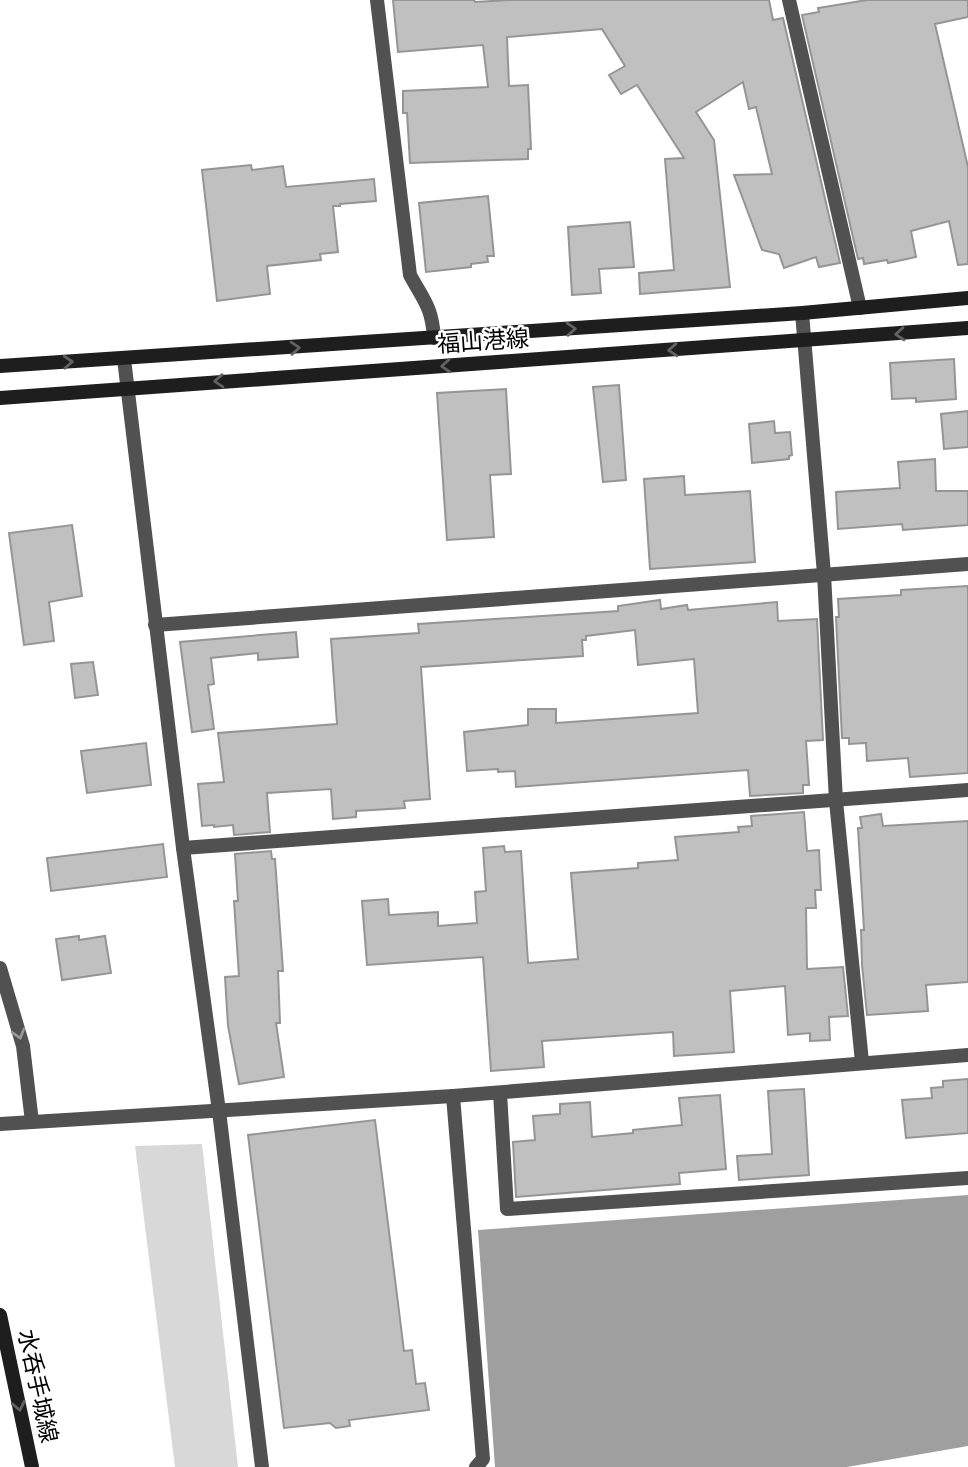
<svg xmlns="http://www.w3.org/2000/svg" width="968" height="1467" font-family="'Space Grotesk','Noto Sans JP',sans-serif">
<rect width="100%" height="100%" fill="#fff"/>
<polygon fill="#d8d8d8" points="202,1144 238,1467 175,1467 135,1146"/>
<polygon fill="#9f9f9f" points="968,1195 968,1446 847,1467 495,1467 478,1230"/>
<g fill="#c0c0c0" stroke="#959595" stroke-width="2">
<polygon points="393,0 474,0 475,2 509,0 769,0 773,20 783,18 840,263 819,267 816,257 784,268 779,254 762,250 734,175 772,174 756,107 749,109 743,82 696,112 714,140 730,287 640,294 639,273 674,270 665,159 684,158 637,85 621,94 609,75 625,66 602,29 507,37 509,86 528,85 531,149 528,149 528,159 410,163 407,113 403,113 403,91 488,87 483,45 398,52"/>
<polygon points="867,0 968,0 968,17 935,24 968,167 968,264 958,265 949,221 911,231 916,257 888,263 887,260 864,264 863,258 858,259 802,15 819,12 818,8"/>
<polygon points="251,165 252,170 283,166 286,187 374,179 376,201 340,204 340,206 333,206 338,252 320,254 321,260 267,266 270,294 217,301 202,170"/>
<polygon points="488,196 494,256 487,256 488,262 471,264 471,267 426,272 419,203"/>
<polygon points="630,222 634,267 599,269 601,293 572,295 568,227"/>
<polygon points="954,359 956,399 916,402 916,398 892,399 890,363"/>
<polygon points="619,385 626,480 603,482 593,387"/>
<polygon points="506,389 511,474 490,475 494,537 447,540 437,393"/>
<polygon points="968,411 968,447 944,449 941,414"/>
<polygon points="774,421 775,433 790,432 792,455 789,456 789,459 752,463 749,424"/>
<polygon points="935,459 936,491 968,491 968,525 903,530 902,524 838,529 836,492 900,488 898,462"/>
<polygon points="684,476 685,495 750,491 755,562 650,569 644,479"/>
<polygon points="72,525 82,596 49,602 54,641 24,645 9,533"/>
<polygon points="968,586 968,773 910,777 908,758 867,761 866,743 849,744 849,738 842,738 836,617 839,617 838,599 901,595 901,590"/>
<polygon points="660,600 661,609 687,605 688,610 777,602 778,621 817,619 823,740 806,741 809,785 803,785 803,793 750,796 748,770 516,787 515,771 498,772 498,769 467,771 464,732 528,725 528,709 556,709 556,723 698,713 694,659 638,665 635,630 586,636 586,640 582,640 583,656 421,667 430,799 404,801 405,808 356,811 356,817 333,819 331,789 267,793 270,832 234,835 233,825 214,827 214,825 202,826 198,784 224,782 218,733 337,724 331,639 419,633 418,624 618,611 618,606"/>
<polygon points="296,632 298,657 258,660 258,653 211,658 214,684 208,685 214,729 192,732 180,642"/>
<polygon points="93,662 98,695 75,698 71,664"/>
<polygon points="146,743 151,785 87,793 81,751"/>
<polygon points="804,812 807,851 819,850 821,890 815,890 816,908 806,908 807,969 843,967 848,1016 829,1017 830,1040 810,1041 810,1033 788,1035 785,986 730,991 734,1052 674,1056 673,1032 542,1041 544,1067 491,1071 483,957 367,965 362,901 388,899 389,915 438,912 438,926 477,923 475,892 486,891 483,848 504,846 505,852 521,851 528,963 578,959 571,873 638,868 638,863 678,860 675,837 739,832 738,827 752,826 751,816"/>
<polygon points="881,814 883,826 968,821 968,982 926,985 928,1011 867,1015 862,965 861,930 864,930 858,828 862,828 860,817"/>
<polygon points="163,844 167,877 51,891 47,858"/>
<polygon points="271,851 272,859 275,859 283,971 278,971 280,1023 276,1023 284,1077 239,1084 228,1026 225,977 239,976 234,901 238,901 235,854"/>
<polygon points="79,936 79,940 105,936 111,973 62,980 56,939"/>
<polygon points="968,1079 968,1133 906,1138 902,1100 932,1098 931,1088 943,1087 943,1081"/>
<polygon points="804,1089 809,1175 739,1180 737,1156 772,1154 768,1091"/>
<polygon points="720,1095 726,1169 679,1173 680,1184 516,1197 513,1142 535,1140 533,1116 560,1114 560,1104 590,1102 592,1137 633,1133 633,1130 682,1125 679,1098"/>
<polygon points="375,1120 404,1351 412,1350 416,1384 425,1383 429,1410 349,1420 350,1426 336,1428 330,1423 284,1428 248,1135"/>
</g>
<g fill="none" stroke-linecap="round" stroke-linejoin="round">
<g stroke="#515151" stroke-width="14">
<path d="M377,0L410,275C424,301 432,307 434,338"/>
<polyline points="789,0 860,308"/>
<polyline points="802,313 824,574 836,801 862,1062"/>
<polyline points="124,359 183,848 219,1111 262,1467"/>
<polyline points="155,625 968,564"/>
<polyline points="183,848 968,790"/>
<polyline points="0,968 23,1046 32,1122"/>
<polyline points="500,1093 507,1209 968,1178"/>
<polyline points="453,1096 483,1459 476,1467"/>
<polyline points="0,1124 453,1096 968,1055"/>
</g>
<g stroke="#1e1e1e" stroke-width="14">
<polyline points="0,366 802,313 968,298"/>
<polyline points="0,398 968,328"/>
<polyline points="0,1315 32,1467"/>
</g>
</g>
<defs><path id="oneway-chevron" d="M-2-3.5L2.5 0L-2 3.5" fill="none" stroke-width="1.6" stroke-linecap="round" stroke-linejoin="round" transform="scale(1.75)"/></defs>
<g stroke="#626262">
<use href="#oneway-chevron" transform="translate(571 329) rotate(-4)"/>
<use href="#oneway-chevron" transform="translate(900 334) rotate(176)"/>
<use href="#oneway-chevron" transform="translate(295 348) rotate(-4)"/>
<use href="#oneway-chevron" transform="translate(673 350) rotate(176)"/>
<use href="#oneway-chevron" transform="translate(68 362) rotate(-3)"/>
<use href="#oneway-chevron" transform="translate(446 366) rotate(176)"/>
<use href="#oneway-chevron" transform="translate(219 381) rotate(176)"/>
<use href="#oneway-chevron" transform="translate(19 1406) rotate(78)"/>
</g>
<use stroke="#979797" href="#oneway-chevron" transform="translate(19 1034) rotate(74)"/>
<g text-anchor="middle" stroke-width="5" stroke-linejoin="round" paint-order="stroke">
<g font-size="23" fill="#000" stroke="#fff">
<text transform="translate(483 341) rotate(-4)" y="8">福山港線</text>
<text transform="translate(38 1386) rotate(78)" y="8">水呑手城線</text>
</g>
</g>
</svg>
